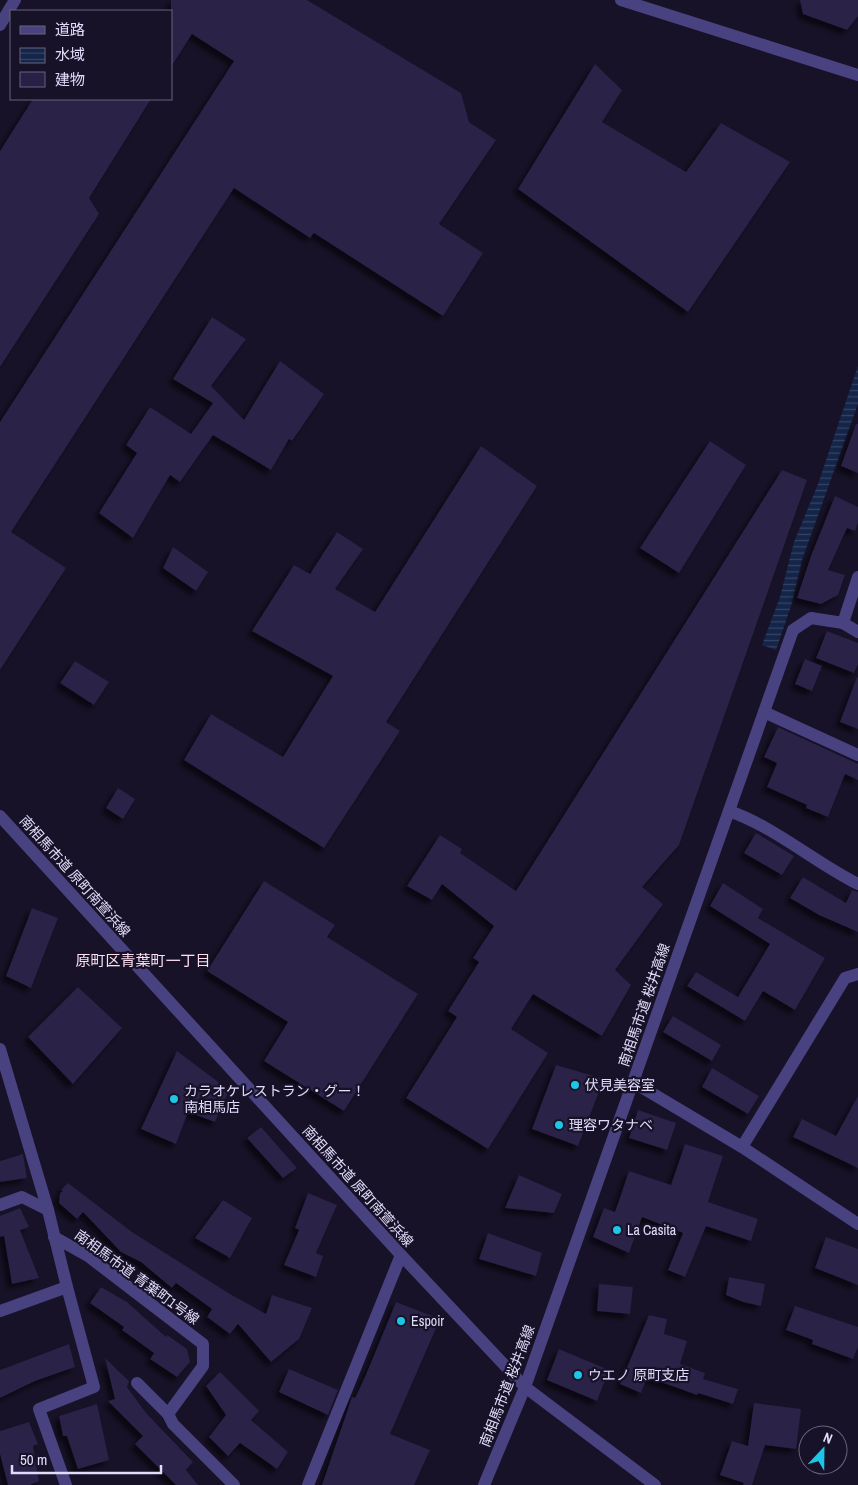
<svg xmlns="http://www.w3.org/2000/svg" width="858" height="1485" font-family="'Archivo Narrow','Noto Sans JP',sans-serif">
<defs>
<pattern id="water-rules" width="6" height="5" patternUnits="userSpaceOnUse" patternTransform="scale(1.25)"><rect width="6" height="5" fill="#142549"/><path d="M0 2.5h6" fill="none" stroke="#364464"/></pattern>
<filter id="shadow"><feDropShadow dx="-4.5" dy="4.5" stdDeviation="2.5" flood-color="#0009"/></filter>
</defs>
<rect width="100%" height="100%" fill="#171227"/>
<polygon fill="url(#water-rules)" points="858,366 858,404 802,560 792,603 776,650 762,645 780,597 794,542 818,484"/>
<g fill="#2a2046" filter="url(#shadow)">
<polygon points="171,0 307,0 461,93 469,122 496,140 439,224 483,253 443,316 314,233 310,238 234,188 11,532 66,568 0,670 0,422 234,61 192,34 171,67"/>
<polygon points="800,0 858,0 858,16 847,30 803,14"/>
<polygon points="595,64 622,90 602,122 686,172 721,123 790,162 688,312 518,189"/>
<polygon points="33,99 151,99 89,198 99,214 0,367 0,151"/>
<polygon points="212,317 246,339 211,386 244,420 280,361 324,394 292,441 289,439 271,470 213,435 180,482 170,475 133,538 99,513 137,453 126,445 150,407 191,434 213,403 173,379"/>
<polygon points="856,424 858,424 858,473 841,466"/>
<polygon points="710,441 746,465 679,573 640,548"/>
<polygon points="481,446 537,486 386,722 400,731 324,848 184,760 211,714 283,757 333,676 252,631 294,565 310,574 337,532 363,549 335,589 375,612"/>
<polygon points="782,470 807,480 679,845 642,887 663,904 615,970 631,985 602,1036 533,994 511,1029 548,1053 488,1149 406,1098 457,1017 448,1011 479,962 473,958 494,926 442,884 432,900 407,886 440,835 462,849 460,853 516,891"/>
<polygon points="835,496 858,507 858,522 855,531 847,528 828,570 845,575 838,595 821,604 797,598 811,556"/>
<polygon points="173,547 208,572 196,591 163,568"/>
<polygon points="827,631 858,643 858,664 854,673 816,658"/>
<polygon points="805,659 822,666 812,691 795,684"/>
<polygon points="75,661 109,682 94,705 60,683"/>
<polygon points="857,677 858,678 858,729 840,722"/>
<polygon points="778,727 858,764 858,780 845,774 828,817 806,808 807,805 767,787 777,763 764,757"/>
<polygon points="118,788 135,799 123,819 106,808"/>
<polygon points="756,833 794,856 782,875 744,853"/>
<polygon points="803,877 846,903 852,890 858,892 858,932 819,915 790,898"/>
<polygon points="264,881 335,925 327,937 418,994 344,1111 264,1061 288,1022 207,971"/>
<polygon points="723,883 763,909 758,918 825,958 795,1010 763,991 745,1021 687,986 696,972 738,997 770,944 710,906"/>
<polygon points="32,908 58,918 31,988 6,976"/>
<polygon points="78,987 122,1028 73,1084 28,1037"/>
<polygon points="673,1016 721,1045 712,1061 663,1032"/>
<polygon points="177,1051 229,1090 215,1122 188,1112 176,1144 141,1129"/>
<polygon points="556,1065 604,1079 578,1146 532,1129"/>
<polygon points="712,1068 759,1096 748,1114 702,1087"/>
<polygon points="858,1096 858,1168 793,1137 802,1119 836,1136"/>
<polygon points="638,1110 676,1123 667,1150 629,1138"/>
<polygon points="261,1127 297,1168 283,1178 247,1138"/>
<polygon points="685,1144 723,1156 708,1202 758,1219 751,1241 706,1226 685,1277 668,1270 683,1233 642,1217 629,1253 593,1237 604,1208 615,1212 629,1171 671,1185"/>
<polygon points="23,1154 27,1178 0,1182 0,1161"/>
<polygon points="519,1175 562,1194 554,1213 505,1208"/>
<polygon points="68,1183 132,1232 230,1294 266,1314 272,1295 312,1308 299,1339 271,1362 238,1324 230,1334 207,1317 212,1309 176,1283 172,1288 141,1262 121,1252 83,1212 77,1219 59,1203 60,1193 63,1191 61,1190"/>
<polygon points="308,1193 337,1205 316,1253 323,1256 316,1277 284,1265 299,1230 295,1228"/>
<polygon points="223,1200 252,1218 230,1258 195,1238"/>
<polygon points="20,1208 29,1227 20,1230 39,1278 12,1284 4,1236 0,1237 0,1216"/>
<polygon points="488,1233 542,1253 536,1276 479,1259"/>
<polygon points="826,1237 858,1249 858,1285 815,1268"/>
<polygon points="729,1277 765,1284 761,1306 743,1302 726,1295"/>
<polygon points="599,1284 633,1287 630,1314 597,1311"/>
<polygon points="101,1287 127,1302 166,1337 167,1335 187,1349 190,1362 177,1377 150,1359 154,1353 122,1330 124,1327 90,1303"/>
<polygon points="396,1302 440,1319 390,1434 430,1450 414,1485 322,1485 352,1397 355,1398 365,1377"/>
<polygon points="795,1306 858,1327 858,1347 853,1359 812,1344 813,1340 786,1330"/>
<polygon points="649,1315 667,1319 664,1334 687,1341 680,1364 705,1373 703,1379 738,1389 733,1404 698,1393 697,1395 647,1377 641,1393 620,1384"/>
<polygon points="69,1344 75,1367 35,1381 0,1398 0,1370"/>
<polygon points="559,1349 609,1370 597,1401 547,1380"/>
<polygon points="105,1358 129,1381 127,1387 146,1413 193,1462 186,1470 198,1485 176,1485 135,1444 143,1436 108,1401 115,1399"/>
<polygon points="289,1369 338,1390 328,1415 279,1392"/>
<polygon points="220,1372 259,1411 251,1420 288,1452 277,1469 240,1443 228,1456 209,1437 226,1415 206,1386"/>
<polygon points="754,1403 801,1409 796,1449 765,1445 752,1485 743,1485 744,1483 720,1475 732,1441 748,1446"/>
<polygon points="97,1404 109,1460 78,1469 67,1436 63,1436 59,1416"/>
<polygon points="29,1422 38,1444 33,1446 39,1481 30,1485 8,1485 0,1454 0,1431"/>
</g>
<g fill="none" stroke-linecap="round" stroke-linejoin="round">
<g stroke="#494281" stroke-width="12">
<polyline points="621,0 858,75"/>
<polyline points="843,623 858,632"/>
<polyline points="764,712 858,755"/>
<path d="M729,811C775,827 814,862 858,884"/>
<polyline points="0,1049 48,1210"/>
<polyline points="633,1082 742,1147 858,1224"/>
<polyline points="742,1147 845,978 858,974"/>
<polyline points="0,1205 22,1197 48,1210 67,1287 0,1311"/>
<polyline points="54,1237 88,1256 203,1344 203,1366 168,1414 173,1424 234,1485"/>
<polyline points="137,1383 168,1414"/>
<polyline points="66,1485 39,1409 94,1387 67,1287"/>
<polyline points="308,1485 401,1255"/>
<polyline points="484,1485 525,1387 793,630 811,618 843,623 858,577"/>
</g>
<g stroke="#494281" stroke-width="12">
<polyline points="0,25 15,0"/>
<polyline points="0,816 401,1255 525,1387 655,1485"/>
</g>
</g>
<g fill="#1bc6e8" stroke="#171227" stroke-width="2">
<circle cx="575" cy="1085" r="5"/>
<circle cx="174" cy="1099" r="5"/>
<circle cx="559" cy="1125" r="5"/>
<circle cx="617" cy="1230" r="5"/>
<circle cx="401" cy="1321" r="5"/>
<circle cx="578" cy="1375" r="5"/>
</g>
<g text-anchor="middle" stroke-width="4.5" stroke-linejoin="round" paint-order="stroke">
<g font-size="14" fill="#e1dcfb" stroke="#171227">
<text transform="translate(75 876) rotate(48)" y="5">南相馬市道 原町南萱浜線</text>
<text transform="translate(644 1005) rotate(-71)" y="5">南相馬市道 桜井高線</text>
<text transform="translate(358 1186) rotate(48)" y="5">南相馬市道 原町南萱浜線</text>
<text transform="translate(137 1277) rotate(36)" y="5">南相馬市道 青葉町1号線</text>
<text transform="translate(507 1386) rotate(-69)" y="5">南相馬市道 桜井高線</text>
</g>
<g font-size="14" fill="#e1dcfb" stroke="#171227" text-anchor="start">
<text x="585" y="1090">伏見美容室</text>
<text x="184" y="1096">カラオケレストラン・グー！<tspan x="184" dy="16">南相馬店</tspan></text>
<text x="569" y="1130">理容ワタナベ</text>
<text x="627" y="1235">La Casita</text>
<text x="411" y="1326">Espoir</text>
<text x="588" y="1380">ウエノ 原町支店</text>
</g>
<g font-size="15" fill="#fcdeef" stroke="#171227">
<text x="143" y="966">原町区青葉町一丁目</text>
</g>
</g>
<rect x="10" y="10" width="162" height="90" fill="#171227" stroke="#68637c"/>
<rect x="20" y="26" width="25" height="8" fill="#494281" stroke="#68637c"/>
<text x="55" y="35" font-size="15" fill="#e1dcfb">道路</text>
<rect x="20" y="48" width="25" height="15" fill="url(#water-rules)" stroke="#68637c"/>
<text x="55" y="60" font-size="15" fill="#e1dcfb">水域</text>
<rect x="20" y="72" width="25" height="15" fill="#2a2046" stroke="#68637c"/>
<text x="55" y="85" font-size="15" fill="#e1dcfb">建物</text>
<g transform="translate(823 1450) rotate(22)"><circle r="24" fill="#171227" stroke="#68637c"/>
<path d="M0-4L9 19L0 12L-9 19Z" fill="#1bc6e8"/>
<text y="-8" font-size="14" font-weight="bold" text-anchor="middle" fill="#e1dcfb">N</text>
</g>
<path d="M12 1465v8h149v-8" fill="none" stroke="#e1dcfb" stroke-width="2.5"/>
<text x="20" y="1465" font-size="15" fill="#e1dcfb" stroke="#171227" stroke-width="4" paint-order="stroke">50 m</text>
</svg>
